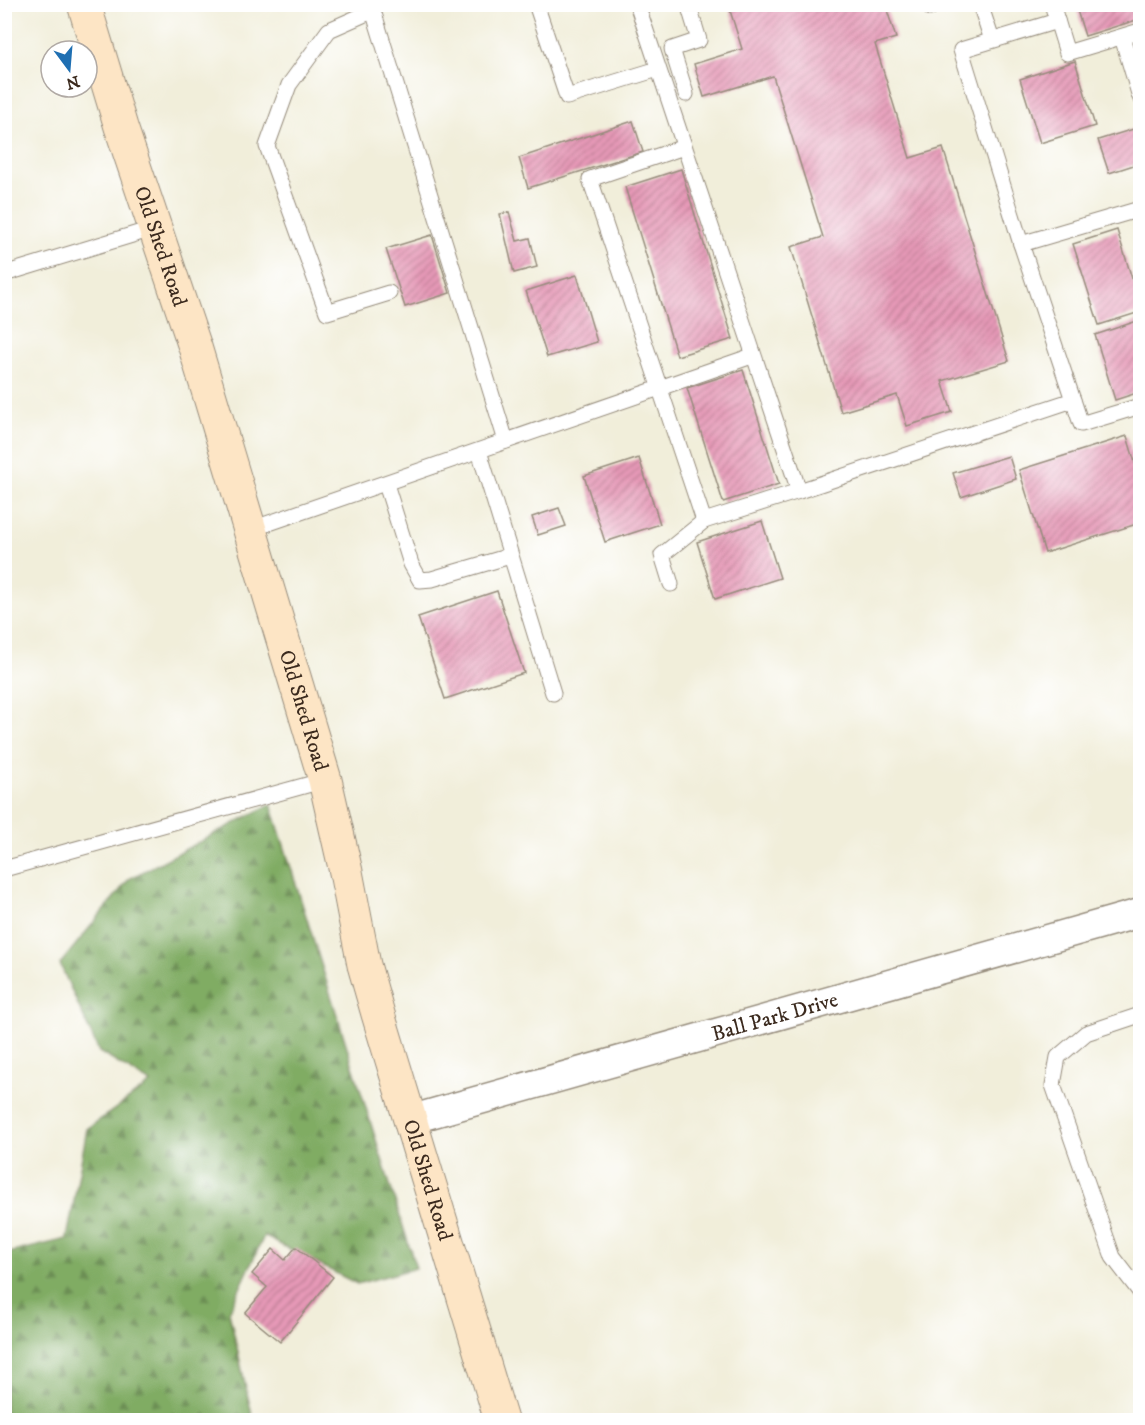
<svg xmlns="http://www.w3.org/2000/svg" width="1145" height="1425" font-family="'IM FELL DW Pica',serif">
<defs>
<pattern id="forest-firs" width="22" height="20" patternUnits="userSpaceOnUse" patternTransform="scale(1.5)"><rect width="22" height="20" fill="#80ac64"/><path d="M5 1l3.5 6h-7zM16 11l3.5 6h-7z" fill="#6a8c52"/></pattern>
<pattern id="building-hatch" width="6" height="6" patternUnits="userSpaceOnUse" patternTransform="scale(1.5)"><rect width="6" height="6" fill="#e699b7"/><path d="M-1 1l2-2M0 6l6-6M5 7l2-2" fill="none" stroke="#bc7d94"/></pattern>
</defs>
<rect width="100%" height="100%" fill="#fff"/>
<filter id="ink" filterUnits="userSpaceOnUse"><feTurbulence type="fractalNoise" baseFrequency=".0167" numOctaves="2"/><feDisplacementMap in="SourceGraphic" scale="12" xChannelSelector="R" yChannelSelector="G"/><feConvolveMatrix kernelMatrix="1 2 1 2 8 2 1 2 1" color-interpolation-filters="sRGB"/></filter>
<filter id="wash" filterUnits="userSpaceOnUse"><feTurbulence type="fractalNoise" baseFrequency=".008" numOctaves="4" result="noise"/><feDisplacementMap in="SourceGraphic" scale="24" xChannelSelector="R" yChannelSelector="G"/><feGaussianBlur stdDeviation="1.35" result="paint"/><feColorMatrix in="noise" values="0 0 0 0 0 0 0 0 0 0 0 0 0 0 0 0 0 1.4 0 .05"/><feComposite in="paint" operator="in"/></filter>
<g filter="url(#wash)">
<rect width="100%" height="100%" fill="#f1eeda"/>
<polygon fill="url(#forest-firs)" stroke="#5e6b41" stroke-width="1.5" points="271,804 416,1268 357,1284 264,1236 229,1312 253,1420 5,1420 4,1254 67,1239 87,1129 151,1083 99,1052 60,964 129,879"/>
<g id="blocks">
<g fill="url(#building-hatch)">
<polygon points="728,4 885,4 896,38 875,44 910,158 943,148 1009,361 942,381 952,412 907,426 897,395 841,412 791,247 823,237 773,76 704,97 694,64 742,49"/>
<polygon points="1075,4 1140,4 1140,19 1085,36"/>
<polygon points="1075,61 1095,126 1040,143 1020,79"/>
<polygon points="633,121 643,152 528,188 519,158"/>
<polygon points="1140,127 1140,163 1109,173 1098,140"/>
<polygon points="681,169 733,339 677,356 625,187"/>
<polygon points="509,212 517,241 530,238 537,267 514,273 500,214"/>
<polygon points="1117,230 1134,285 1140,283 1140,312 1099,325 1073,244"/>
<polygon points="432,235 450,293 405,307 386,249"/>
<polygon points="577,275 597,342 547,357 526,291"/>
<polygon points="1140,320 1140,392 1115,400 1095,335"/>
<polygon points="743,370 779,484 723,502 687,388"/>
<polygon points="1127,436 1140,479 1140,523 1045,553 1019,470"/>
<polygon points="1009,456 1016,479 961,497 953,473"/>
<polygon points="639,458 660,524 605,542 584,476"/>
<polygon points="559,508 566,526 538,535 532,517"/>
<polygon points="762,521 780,578 715,599 697,542"/>
<polygon points="497,591 524,673 445,699 418,617"/>
<polygon points="296,1247 333,1277 280,1342 245,1313 267,1287 252,1274 273,1249 285,1260"/>
</g>
</g>
</g>
<g filter="url(#ink)">
<use href="#blocks" fill-opacity="0" stroke="#968c7c" stroke-width="1.5"/>
<g fill="none" stroke-linecap="round" stroke-linejoin="round">
<g stroke="#968c7c" stroke-width="17">
<g id="lane">
<polyline points="371,4 506,441"/>
<polyline points="536,4 567,97 658,69"/>
<polyline points="637,4 799,491 1073,400 1021,244 961,50 1057,21"/>
<polyline points="929,4 930,8"/>
<polyline points="980,4 992,40"/>
<polyline points="1052,4 1067,53 1140,31"/>
<polyline points="372,11 329,30 289,85 267,146 327,312 389,293"/>
<polyline points="1122,37 1140,97"/>
<polyline points="686,94 672,49 699,40 688,4"/>
<polyline points="684,147 590,179 704,521 799,491"/>
<polyline points="1021,244 1140,209"/>
<polyline points="4,274 155,228"/>
<polyline points="1073,400 1081,424 1140,406"/>
<polyline points="479,451 553,693"/>
<polyline points="386,484 411,564 420,580 432,579 510,556"/>
<polyline points="249,530 752,356"/>
<polyline points="671,584 662,555 704,521"/>
<polyline points="4,869 325,780"/>
<polyline points="1140,1015 1086,1033 1058,1057 1053,1085 1113,1257 1140,1292"/>
</g>
</g>
<g stroke="#968c7c" stroke-width="31">
<g id="street">
<path id="s1" d="M409,1120L1140,913"/>
</g>
</g>
<g stroke="#968c7c" stroke-width="35">
<g id="secondary">
<path id="s2" d="M84,4L121,127L195,347L325,780L346,872L364,965L378,1014L501,1420"/>
</g>
</g>
<use href="#lane" stroke="#fff" stroke-width="15"/>
<use href="#street" stroke="#fff" stroke-width="28"/>
<use href="#secondary" stroke="#fde5c5" stroke-width="33"/>
</g>
</g>
<g text-anchor="middle" stroke-width="6" stroke-linejoin="round" paint-order="stroke">
<g font-size="21" fill="#3b2a1e" stroke="#fff">
<text dy="7" stroke="none"><textPath href="#s2" startOffset="254">Old Shed Road</textPath></text>
<text dy="7" stroke="none"><textPath href="#s2" startOffset="740">Old Shed Road</textPath></text>
<text dy="7" stroke="none"><textPath href="#s1" startOffset="380">Ball Park Drive</textPath></text>
<text dy="7" stroke="none"><textPath href="#s2" startOffset="1226">Old Shed Road</textPath></text>
</g>
</g>
<rect width="1145" height="1425" fill="none" stroke="#fff" stroke-width="24"/>
<g transform="translate(69 69) rotate(164)"><circle r="28" fill="#ffffff" stroke="#b1aaa5" stroke-width="1.5"/>
<path d="M0-4.5L10 22L0 15L-10 22Z" fill="#1f6fb2"/>
<text y="-9" font-size="16" font-weight="bold" text-anchor="middle" fill="#3b2a1e">N</text>
</g>
</svg>
